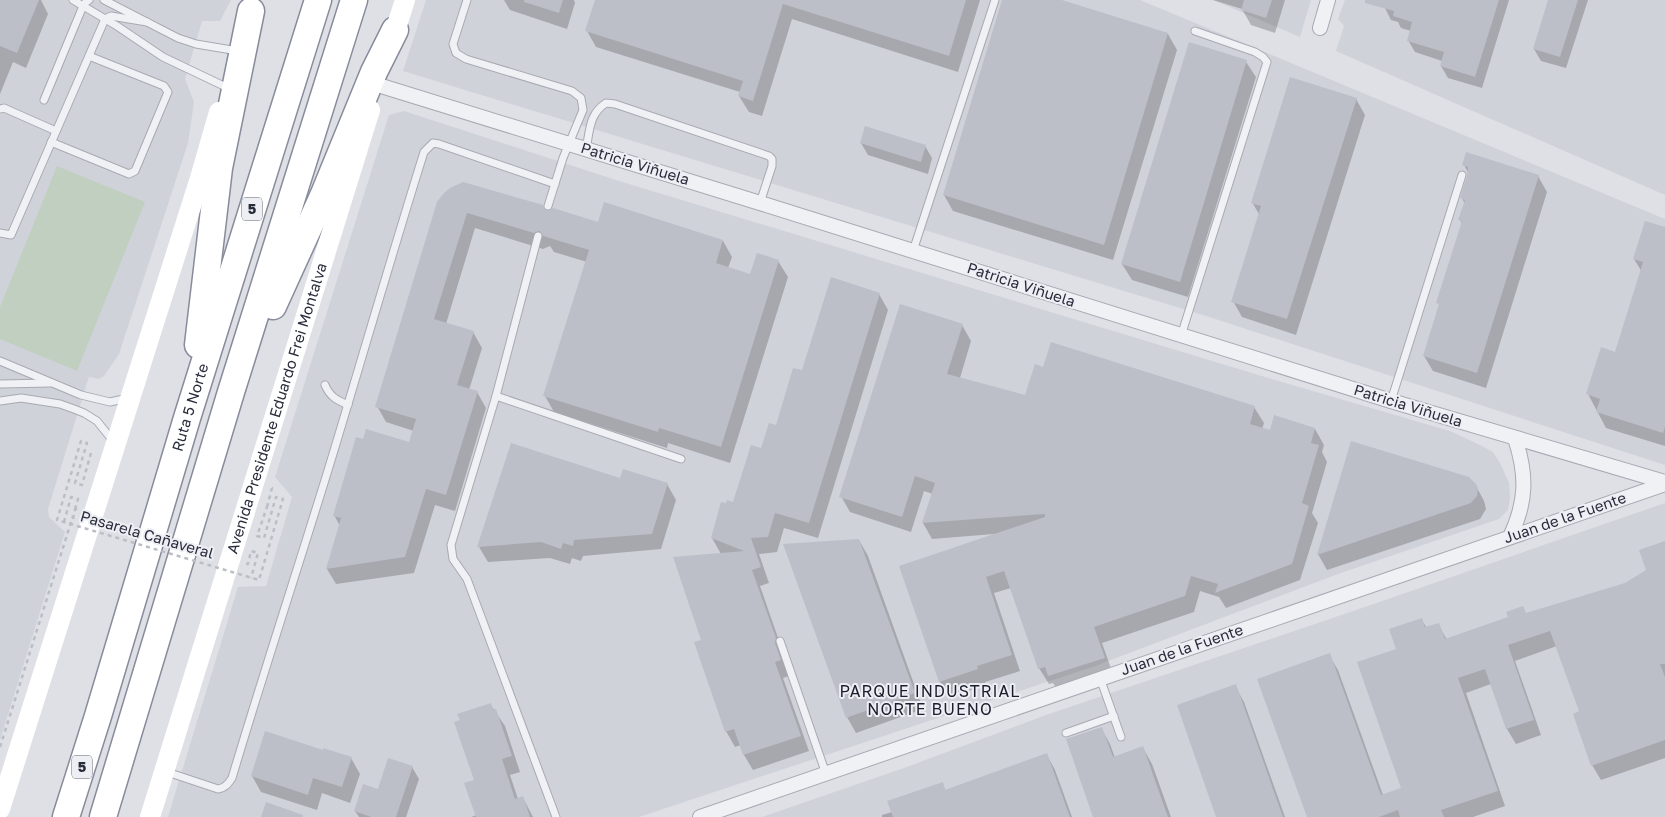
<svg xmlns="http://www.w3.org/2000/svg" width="1665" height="817" font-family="'Golos Text',sans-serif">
<rect width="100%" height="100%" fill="#dee0e6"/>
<g fill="#d0d2da">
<polygon points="0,0 231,0 220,21 202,21 185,79 194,102 188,143 119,354 104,376 99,379 89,377 87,383 48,509 49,517 65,532 0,740"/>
<polygon points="426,0 1140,0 1665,219 1665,465 1203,315 403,71"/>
<polygon points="1213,0 1311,0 1300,37"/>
<polygon points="1345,0 1665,0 1665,195 1336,51 1344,26 1338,19"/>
<polygon points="404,111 616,180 1265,377 1450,431 1480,445 1493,452 1500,463 1509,483 1510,498 1508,510 1499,519 1338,574 1095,666 639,817 168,817 238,587 266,586 292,497 275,477 389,115"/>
<polygon points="1665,503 1665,817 762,817 904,768 1046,715 1362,608"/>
</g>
<polygon fill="#c1cfc0" points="57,166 145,202 77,371 0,339 0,307"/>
<g fill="#0003">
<polygon points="0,0 41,0 48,14 26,68 13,62 0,94"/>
<polygon points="504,0 574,0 575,3 567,29 510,10"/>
<polygon points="596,0 980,0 958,72 792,19 762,116 749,112 739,96 740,92 596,47 587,31"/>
<polygon points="1003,0 1058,0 1168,34 1177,50 1113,260 953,211 944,195"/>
<polygon points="1213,0 1285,0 1275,33 1251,25 1242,9"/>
<polygon points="1387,0 1509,0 1482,88 1448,78 1441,66 1442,61 1415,52 1408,40 1411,31 1401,28 1398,22 1391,20 1385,8"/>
<polygon points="1549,0 1588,0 1566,68 1541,61 1534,49"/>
<polygon points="1246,62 1256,77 1188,297 1132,280 1122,264"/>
<polygon points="1356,99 1365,115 1296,335 1242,317 1233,301 1260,216 1252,202"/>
<polygon points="861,143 925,146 932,158 928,174 868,155"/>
<polygon points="1464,165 1538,176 1547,192 1486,388 1433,371 1424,356 1440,306 1438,303 1462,224 1460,219 1465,204 1462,198 1469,174"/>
<polygon points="438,203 545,211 599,224 723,241 732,257 728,268 751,276 778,261 788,277 730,463 668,443 667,448 554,412 545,396 587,262 554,252 550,246 543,249 475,228 446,324 473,332 482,348 469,390 477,392 486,408 455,511 435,505 414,573 336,584 327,569 340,526 334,515 410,444 414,431 386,422 377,406"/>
<polygon points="1665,229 1665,446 1606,428 1588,394 1616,353 1642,272 1634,259"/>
<polygon points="879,294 888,310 818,538 784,528 777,552 759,554 769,583 760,586 784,655 789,676 783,678 809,751 753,770 744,755 741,745 735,747 726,731 703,640 721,554 712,538 734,504 762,450 776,427 803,372"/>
<polygon points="962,325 971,341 960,378 1026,396 1044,368 1254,407 1264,423 1262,429 1271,432 1315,429 1324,445 1322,452 1327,462 1312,513 1318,523 1300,580 1226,608 1219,597 1200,591 1194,612 1102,643 1113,674 1058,691 1053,683 1049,684 1039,668 1011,588 994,593 1020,671 985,682 986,685 949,697 940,682 994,534 932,539 923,523 933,494 924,491 911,532 850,512 841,496"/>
<polygon points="621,480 667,484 676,500 661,549 583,556 581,561 572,558 570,564 550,558 488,562 479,547"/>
<polygon points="1475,484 1484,501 1486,509 1480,519 1327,570 1318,554"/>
<polygon points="859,540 868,556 923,709 856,733 847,717"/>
<polygon points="1665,542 1665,758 1601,780 1592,765 1580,712 1557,646 1515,661 1541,735 1516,744 1507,729 1491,684 1466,693 1505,806 1473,817 1308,817 1329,655 1338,670 1383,795 1403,789 1398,649 1421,619 1427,628 1438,624 1447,640 1626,584 1648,570"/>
<polygon points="1235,686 1244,702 1285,817 1217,817"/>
<polygon points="490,704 505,726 520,772 510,775 518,799 523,798 533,817 471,817 477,815 475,781"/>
<polygon points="1101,728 1110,744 1115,758 1143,748 1152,764 1171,817 1095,817"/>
<polygon points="323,752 351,758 360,774 350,803 322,793 317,810 261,792 252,776"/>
<polygon points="1047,755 1055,770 1072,817 882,817 882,815 892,812 942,784 946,791"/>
<polygon points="412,767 419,779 406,817 359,817 355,811 379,791"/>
</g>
<g fill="#bcbec8">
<polygon points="0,0 39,0 17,53 0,46"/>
<polygon points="524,0 563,0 559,13 524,2"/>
<polygon points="595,0 966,0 949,56 783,4 753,101 738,96 743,81 585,31"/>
<polygon points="1002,0 1062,0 1168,33 1104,245 943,195"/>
<polygon points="1244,0 1272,0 1266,18 1241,10"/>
<polygon points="1365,0 1499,0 1475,77 1440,66 1444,52 1407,41 1412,22 1393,16 1394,11 1365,3"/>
<polygon points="1548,0 1578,0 1560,57 1533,49"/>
<polygon points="1189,42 1247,60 1180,282 1121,264"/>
<polygon points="1290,77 1357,98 1287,319 1231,302 1261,206 1251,203"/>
<polygon points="865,126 926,145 921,162 860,143"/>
<polygon points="1466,152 1539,175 1477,373 1423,356 1439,304 1436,303 1462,221 1458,220 1465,200 1460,198 1467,176 1468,167 1462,165"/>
<polygon points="463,182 543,205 544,209 547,211 553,208 598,222 604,202 723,240 716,263 750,274 757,253 779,260 721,447 659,428 658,432 543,396 589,250 543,236 540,231 534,233 467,213 434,319 474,331 457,385 478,391 446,495 426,489 405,557 326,569 341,518 333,516 356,437 363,439 366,429 409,442 416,419 375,407 437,202 443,194 450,188"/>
<polygon points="1645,221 1665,227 1665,427 1663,433 1596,412 1600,399 1586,394 1601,347 1615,352 1643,262 1633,259"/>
<polygon points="831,277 880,293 809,523 775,513 768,537 751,538 761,567 752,570 776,638 775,643 781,660 775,662 801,736 743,755 734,729 725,732 694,642 701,640 673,557 744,551 711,538 721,502 726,503 727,500 733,502 751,445 761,448 769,423 776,425 793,368 802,370"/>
<polygon points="900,304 963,324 947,374 1025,395 1035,364 1043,367 1051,342 1255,406 1250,424 1270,430 1274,415 1315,428 1311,443 1319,445 1302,503 1309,506 1292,564 1215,593 1218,584 1191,576 1185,596 1094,627 1105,658 1048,676 1045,667 1038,669 1004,571 986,577 1012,655 977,666 978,669 939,682 899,566 1045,517 1045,514 922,523 935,483 915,476 902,517 839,497"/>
<polygon points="1351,441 1469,477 1476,484 1478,488 1477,496 1471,503 1317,555"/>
<polygon points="511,443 620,478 623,469 668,483 652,534 574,540 573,546 563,543 561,549 541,542 477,547"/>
<polygon points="859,539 915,693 846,718 783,544"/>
<polygon points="1665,541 1665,664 1660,664 1665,677 1665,740 1591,766 1573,714 1579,711 1550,631 1508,645 1534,720 1506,729 1485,669 1458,678 1498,791 1441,810 1444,817 1400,817 1398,810 1379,817 1307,817 1257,679 1330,653 1381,795 1401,788 1357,662 1396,649 1389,629 1422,618 1425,627 1439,623 1445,639 1508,617 1506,612 1523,606 1526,613 1625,583 1646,570 1639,550"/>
<polygon points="1236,684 1283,817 1216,817 1177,705"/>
<polygon points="491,703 493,710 496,709 512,756 502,759 515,799 523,796 530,817 476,817 464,783 474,780 454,722 460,720 457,714"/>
<polygon points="1102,727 1113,757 1143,746 1168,817 1093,817 1066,739"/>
<polygon points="265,731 323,750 323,748 352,757 342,787 313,778 308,795 251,776"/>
<polygon points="1047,753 1070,817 893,817 887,801 943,782 945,790"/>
<polygon points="388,758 413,766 396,817 371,817 354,811 363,784 378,789"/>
<polygon points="266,802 303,815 303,817 261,817"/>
</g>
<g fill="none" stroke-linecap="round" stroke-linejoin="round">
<g stroke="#a8aab3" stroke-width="9">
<g id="service">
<polyline points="73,0 117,26 163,57 226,87"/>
<polyline points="104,0 178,38 196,44 238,51"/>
<polyline points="467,0 453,44 456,53 466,59 572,91 581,98 583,110 563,158 548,206"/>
<polyline points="44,100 83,6 85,3 89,0"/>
<polyline points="0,109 4,108 56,131"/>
<polyline points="51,142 129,174 135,171 168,92 164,86 89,56"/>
<path d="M586,149C590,130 589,114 606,103L615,104L769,156L772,159V166L760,203"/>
<polyline points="0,233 11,235 105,19 111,16 147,22"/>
<polyline points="538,236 496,396 451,545 453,559 467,579 556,817"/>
<polyline points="913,251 995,0"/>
<polyline points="1181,336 1267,62 1263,57 1255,52 1195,31"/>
<polyline points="0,361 81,395 110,402 128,398"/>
<polyline points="0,384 50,383"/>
<path d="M325,385C330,397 337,400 348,405"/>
<polyline points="496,396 681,459"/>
<polyline points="0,401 21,398 60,404 74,409 84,413 97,421 113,441"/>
<polyline points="1391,401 1462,175"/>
<polyline points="780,641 826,774"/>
<polyline points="1100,678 1121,737"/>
<polyline points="1066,733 1114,716"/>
<path d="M167,772L218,789C225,788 228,784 232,778C263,674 297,571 329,467C361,362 391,257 424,152L433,143L439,144L555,184"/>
</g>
</g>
<g stroke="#a8aab3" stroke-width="16">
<g id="minor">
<polyline points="1320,28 1328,0"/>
<polyline points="378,85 760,203 1391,401 1665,482"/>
<path d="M1510,537C1527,501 1527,475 1515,438"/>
<polyline points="700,817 1665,484"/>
</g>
</g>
<g stroke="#878b9b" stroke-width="29">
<g id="motorway">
<polyline points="273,306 324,194 374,72 395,30"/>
<polyline points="198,345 219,168 251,11"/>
<path id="s2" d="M66,817L98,716L187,418L318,0"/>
<polyline points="103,817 231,392 354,0"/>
</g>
</g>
<g stroke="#bcbec5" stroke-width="2.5" stroke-dasharray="4 4" stroke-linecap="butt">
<polyline points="267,507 272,488 270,487"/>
<polyline points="73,519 75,510 77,508"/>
<polyline points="64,522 71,497 78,499 75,509"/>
<polyline points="246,564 248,564 251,551 258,553 251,578"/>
<polyline points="0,747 73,516"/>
</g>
<use href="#service" stroke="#f0f1f5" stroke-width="7"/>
<use href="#minor" stroke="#f0f1f5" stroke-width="14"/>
<g stroke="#fff" stroke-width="20">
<polyline points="391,44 405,0"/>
<polyline points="0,809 200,178 219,112"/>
<path id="s1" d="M150,817L370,110"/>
</g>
<use href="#motorway" stroke="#fff" stroke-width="26"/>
<polyline stroke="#bcbec5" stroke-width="2.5" stroke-dasharray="4 4" stroke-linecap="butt" points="91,453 82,485 75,483 87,443 81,441 57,520 259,580 283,499 276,497 264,538 257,536 267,507"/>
</g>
<g text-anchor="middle" stroke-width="4" stroke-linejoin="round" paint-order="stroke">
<g fill="#edeff4" stroke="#646672" stroke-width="1">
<rect x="242" y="197.5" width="20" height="23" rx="4"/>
<rect x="72" y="755.5" width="20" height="23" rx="4"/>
</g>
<g font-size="14" font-weight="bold" fill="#292c3b">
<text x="252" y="214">5</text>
<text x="82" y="772">5</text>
</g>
<g font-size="15" fill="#292c3b" stroke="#edeff4">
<text transform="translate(635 164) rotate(17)" y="5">Patricia Viñuela</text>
<text transform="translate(1021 285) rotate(18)" y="5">Patricia Viñuela</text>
<text transform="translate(1408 406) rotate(17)" y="5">Patricia Viñuela</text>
<text dy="5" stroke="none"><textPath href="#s2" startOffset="428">Ruta 5 Norte</textPath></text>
<text dy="5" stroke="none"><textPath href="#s1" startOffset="428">Avenida Presidente Eduardo Frei Montalva</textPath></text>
<text transform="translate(1565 518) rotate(-19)" y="5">Juan de la Fuente</text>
<text transform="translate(147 535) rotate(16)" y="5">Pasarela Cañaveral</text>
<text transform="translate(1182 650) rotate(-19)" y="5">Juan de la Fuente</text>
</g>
<g font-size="16" letter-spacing="1" fill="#1b1e2c" stroke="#edeff4">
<text x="930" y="697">PARQUE INDUSTRIAL<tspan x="930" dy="18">NORTE BUENO</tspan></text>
</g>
</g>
</svg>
